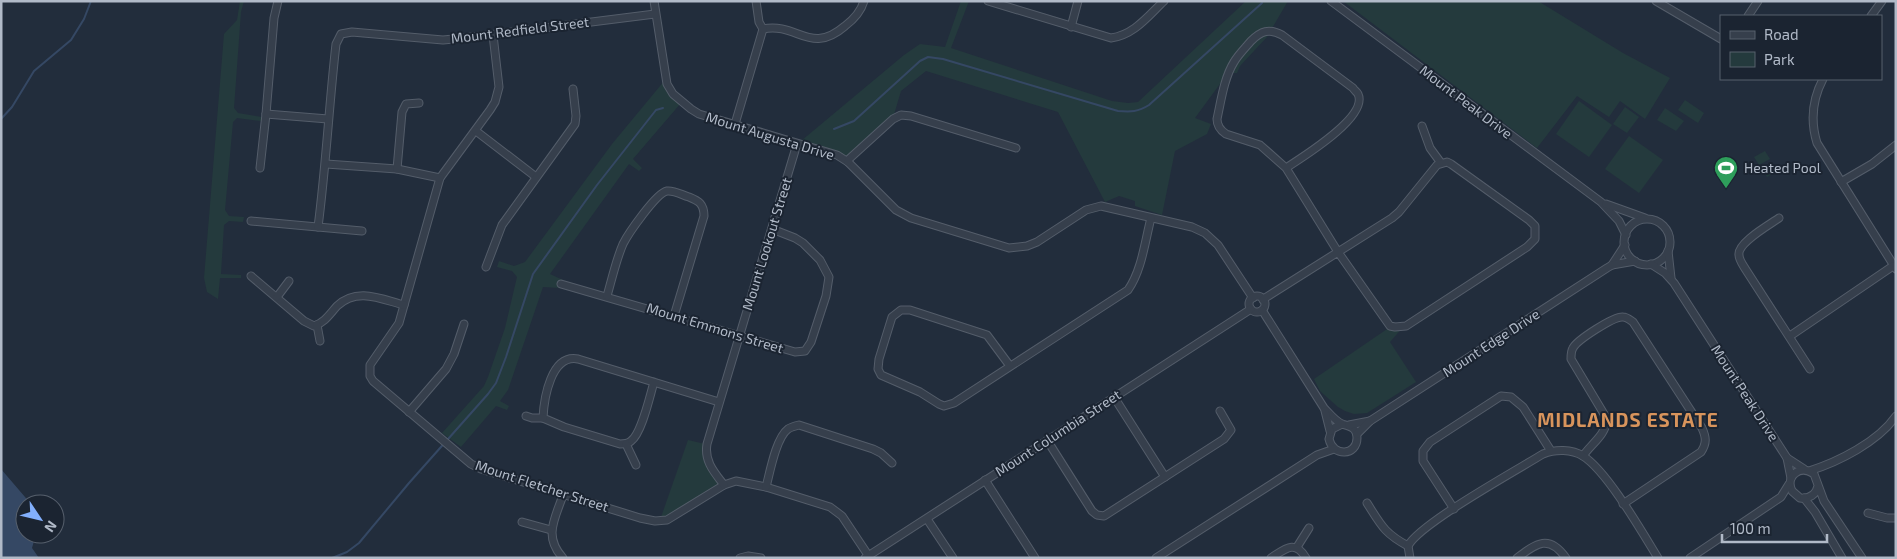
<svg xmlns="http://www.w3.org/2000/svg" width="1897" height="559" font-family="'Exo 2',sans-serif">
<rect width="100%" height="100%" fill="#222d3c"/>
<g fill="#243a3d">
<polygon points="240,1 244,1 241,12 234,108 238,113 262,117 261,121 237,118 233,122 225,210 229,216 244,217 243,222 229,221 224,225 221,274 241,275 241,278 220,278 218,299 207,292 204,278 224,34 237,20"/>
<polygon points="961,1 969,1 951,48 1112,101 1128,103 1138,102 1246,1 1288,1 1267,37 1240,66 1237,73 1228,73 1195,118 1211,124 1207,134 1175,151 1162,215 1135,206 1135,201 1119,196 1105,202 1058,112 926,71 901,91 893,118 850,158 801,141 904,55 920,44 945,47"/>
<polygon points="1343,1 1538,1 1623,53 1670,78 1645,119 1620,101 1609,117 1577,96 1537,148"/>
<polygon points="665,80 681,103 633,159 642,168 639,171 629,164 550,274 563,280 560,288 543,287 508,390 500,401 509,406 507,410 496,406 461,447 442,433 484,386 488,377 505,328 517,277 512,271 497,267 499,261 514,266 525,262 612,144"/>
<polygon points="1685,100 1704,113 1698,123 1678,110"/>
<polygon points="1579,101 1612,125 1589,157 1556,134"/>
<polygon points="1625,107 1639,117 1627,133 1613,124"/>
<polygon points="1665,108 1684,121 1676,131 1657,120"/>
<polygon points="1629,136 1663,160 1639,193 1605,169"/>
<polygon points="1765,151 1770,159 1759,165 1754,157"/>
<polygon points="1772,163 1778,171 1767,177 1762,169"/>
<polygon points="1393,325 1403,327 1390,342 1416,382 1367,413 1354,414 1345,411 1338,407 1320,391 1314,379"/>
<polygon points="688,440 705,444 723,483 660,520"/>
</g>
<polygon fill="#354864" points="1,469 31,504 25,504 25,534 36,534 32,548 39,558 1,558"/>
<g fill="none" stroke-linecap="round" stroke-linejoin="round">
<g stroke="#354864" stroke-width="2">
<polyline points="1,119 12,107 34,71 71,40 84,19 91,1"/>
<path d="M834,129L854,121L920,61L928,57L943,59L1118,111C1131,112 1138,112 1149,105L1262,3"/>
<polyline points="332,558 347,552 359,543 409,483 488,394 496,383 506,357 533,274 597,185 656,110 663,108"/>
</g>
<g stroke="#545d6a" stroke-width="9">
<g id="minor">
<polyline points="654,1 667,84 673,94 691,109 699,114 837,155 848,162 896,210 911,218 1009,248 1027,246 1037,242 1086,210 1101,206 1192,227 1205,233 1218,245 1253,298"/>
<path d="M988,1L1111,38C1134,35 1148,16 1164,1"/>
<polyline points="1331,1 1601,202 1619,221 1626,235"/>
<polyline points="1656,1 1721,39"/>
<polyline points="1748,16 1758,1"/>
<polyline points="1871,16 1882,1"/>
<polyline points="1071,27 1078,1"/>
<path d="M763,29C798,22 810,56 845,26C853,20 861,11 864,1"/>
<polyline points="493,35 499,87 495,102 490,110 440,178 399,323 370,365 370,376 373,381 471,464 481,469 640,518 655,521 667,520 724,485 736,481 766,487 830,507 842,516 870,558"/>
<path d="M1823,79C1812,100 1810,120 1817,143L1896,269"/>
<polyline points="266,114 328,119"/>
<polyline points="735,124 763,29 759,22 756,1"/>
<polyline points="1422,126 1430,148 1441,163"/>
<polyline points="476,131 536,177"/>
<polyline points="848,162 849,159 893,119 901,115 911,116 1016,148"/>
<polyline points="326,164 397,169 440,178"/>
<polyline points="260,168 266,114 274,18 278,1"/>
<polyline points="397,169 402,112 406,104 419,103"/>
<polyline points="1841,182 1872,164 1896,145"/>
<polyline points="1606,204 1645,218"/>
<path d="M1779,218C1769,225 1737,243 1739,255C1739,260 1743,265 1746,270L1810,369"/>
<circle cx="1647" cy="242" r="23"/>
<polyline points="251,221 362,231"/>
<path d="M318,227C326,166 329,105 336,44L341,34L352,32L443,40L464,38L655,14"/>
<polyline points="1668,251 1671,278"/>
<polyline points="1651,264 1665,273 1674,283 1787,458 1791,478"/>
<polyline points="1612,265 1625,245"/>
<polyline points="486,267 502,225 575,124 576,116 573,89"/>
<path d="M251,276L304,321L314,326C325,322 329,315 337,306C357,287 381,299 404,305"/>
<polyline points="561,284 795,352 805,351 811,342 826,296 829,277 820,260 803,243 795,238 772,229"/>
<path d="M607,296C612,279 616,260 623,244C628,234 656,193 667,191C674,190 682,195 689,197C699,201 704,204 704,216L674,316"/>
<circle cx="1257" cy="304" r="8"/>
<polyline points="277,297 289,281"/>
<path d="M1263,300L1265,298L1392,218L1399,212L1437,165L1447,162L1451,164L1529,220L1535,226V239L1527,247L1406,326L1395,327L1390,326L1338,252L1286,168L1260,145L1226,134C1220,130 1217,126 1217,119C1221,101 1224,78 1234,62C1238,55 1245,48 1251,41C1261,31 1269,28 1282,35L1353,88C1354,90 1357,92 1358,94C1369,117 1301,158 1286,168"/>
<path d="M1262,310L1324,408C1329,413 1335,421 1342,424C1349,426 1357,427 1357,438C1357,456 1333,457 1329,439L1332,429L1342,424"/>
<polyline points="317,325 320,341"/>
<polyline points="1790,336 1893,266"/>
<path d="M1010,366L987,335L910,310H901L892,317L879,359L878,369L881,375L920,392L939,404L944,406L954,403L1128,290C1142,270 1145,241 1151,218"/>
<path d="M654,382C650,395 642,433 631,441C628,444 624,444 620,444L564,427L543,418C544,398 551,354 578,359L719,402"/>
<polyline points="1114,397 1165,477"/>
<polyline points="1325,411 1330,431"/>
<polyline points="409,412 446,369 454,354 464,324"/>
<polyline points="526,416 532,418 543,418"/>
<polyline points="1349,425 1370,421"/>
<polyline points="1357,434 1370,421 1607,268 1612,265 1635,261"/>
<polyline points="1047,440 1092,511 1097,515 1104,516 1224,439 1231,430 1220,411"/>
<polyline points="626,444 636,465"/>
<path d="M1583,456C1591,444 1606,435 1607,419L1571,359C1571,355 1571,351 1573,348C1577,340 1614,316 1623,317C1627,317 1630,320 1633,322L1702,428C1706,437 1707,443 1701,452L1623,504"/>
<polyline points="1787,458 1804,469"/>
<path d="M1809,471C1838,462 1878,442 1896,416"/>
<polyline points="985,480 1035,558"/>
<path d="M724,485C714,472 704,461 707,444L797,144"/>
<path d="M1818,486C1816,495 1809,499 1800,498L1792,491C1785,476 1800,464 1814,474L1824,501L1862,558"/>
<path d="M766,487C770,472 776,438 788,429C791,427 795,426 799,425L873,449L881,453L892,463"/>
<path d="M563,495C555,519 543,536 563,558"/>
<polyline points="1804,498 1815,512 1842,558"/>
<path d="M1367,503C1381,525 1384,533 1408,546"/>
<polyline points="1454,509 1423,461 1423,451 1430,442 1501,396 1511,397 1523,407 1551,451"/>
<polyline points="1868,513 1887,518 1896,518"/>
<polyline points="927,519 953,558"/>
<polyline points="522,522 551,530"/>
<polyline points="1297,547 1309,528"/>
<polyline points="740,558 748,556 761,558"/>
<polyline points="865,558 1251,309"/>
<polyline points="1156,558 1317,455 1334,449"/>
<path d="M1271,558C1285,549 1295,539 1306,558"/>
<path d="M1410,558L1408,546C1419,524 1517,470 1543,454C1555,449 1572,449 1583,456C1607,471 1642,532 1658,558"/>
<path d="M1517,558C1537,543 1549,534 1566,558"/>
<polyline points="1690,558 1781,497 1789,484"/>
</g>
</g>
<use href="#minor" stroke="#363f4c" stroke-width="7"/>
</g>
<defs>
<g id="stadium-pin" transform="scale(1.25)"><path d="M0 17L-7.5 6A9.5 9.5 0 1 1 7.5 6Z" fill="#2e9e5b" stroke="#1b2431"/><path d="M0-5a6.5 5 0 1 0 0 10a6.5 5 0 1 0 0-10ZM-3.5-1.8h7v3.6h-7Z" fill="#fff"/></g>
</defs>
<g fill-rule="evenodd">
<use href="#stadium-pin" x="1726" y="168"/>
</g>
<g text-anchor="middle" stroke-width="4" stroke-linejoin="round" paint-order="stroke">
<g font-size="14" fill="#b1bac8" stroke="#1b2431">
<text transform="translate(520 30) rotate(-7)" y="5">Mount Redfield Street</text>
<text transform="translate(1466 102) rotate(37)" y="5">Mount Peak Drive</text>
<text transform="translate(770 136) rotate(17)" y="5">Mount Augusta Drive</text>
<text transform="translate(767 244) rotate(-73)" y="5">Mount Lookout Street</text>
<text transform="translate(715 328) rotate(17)" y="5">Mount Emmons Street</text>
<text transform="translate(1491 343) rotate(-33)" y="5">Mount Edge Drive</text>
<text transform="translate(1745 393) rotate(57)" y="5">Mount Peak Drive</text>
<text transform="translate(1058 433) rotate(-33)" y="5">Mount Columbia Street</text>
<text transform="translate(542 486) rotate(18)" y="5">Mount Fletcher Street</text>
</g>
<g font-size="14" fill="#b1bac8" stroke="#1b2431" text-anchor="start">
<text x="1744" y="173">Heated Pool</text>
</g>
<g font-size="19" font-weight="bold" letter-spacing="1" fill="#d8945c" stroke="#1b2431">
<text x="1628" y="427">MIDLANDS ESTATE</text>
</g>
</g>
<rect width="1897" height="559" fill="none" stroke="#b1bac8" stroke-width="5"/>
<rect x="1720" y="15" width="162" height="65" fill="#1b2431" stroke="#57606d"/>
<rect x="1730" y="31" width="25" height="8" fill="#363f4c" stroke="#57606d"/>
<text x="1764" y="40" font-size="15" fill="#b1bac8">Road</text>
<rect x="1730" y="52" width="25" height="15" fill="#243a3d" stroke="#57606d"/>
<text x="1764" y="65" font-size="15" fill="#b1bac8">Park</text>
<g transform="translate(40 519) rotate(125)"><circle r="24" fill="#1b2431" stroke="#57606d"/>
<path d="M0-4L9 19L0 12L-9 19Z" fill="#82affc"/>
<text y="-8" font-size="14" font-weight="bold" text-anchor="middle" fill="#b1bac8">N</text>
</g>
<path d="M1722 534v8h105v-8" fill="none" stroke="#b1bac8" stroke-width="2.5"/>
<text x="1730" y="534" font-size="15" fill="#b1bac8" stroke="#1b2431" stroke-width="4" paint-order="stroke">100 m</text>
</svg>
